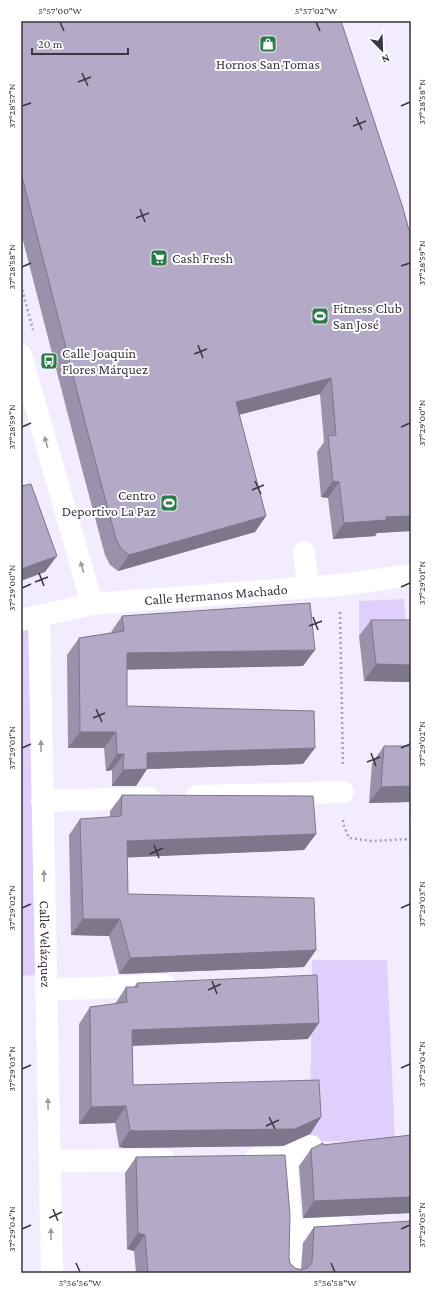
<svg xmlns="http://www.w3.org/2000/svg" width="432" height="1294" font-family="'Crimson Pro',serif">
<rect width="100%" height="100%" fill="#f2ecfe"/>
<g fill="#e0cffc">
<polygon points="404,599 407,637 359,636 359,601"/>
<polygon points="39,616 46,974 21,976 21,620"/>
<polygon points="312,960 387,960 395,1142 310,1141"/>
</g>
<g fill="none" stroke-linecap="round" stroke-linejoin="round">
<g stroke="#a6a1b0" stroke-width="2.5" stroke-dasharray="2 3" stroke-linecap="butt">
<polyline points="21,285 33,330"/>
<polyline points="340,612 343,765"/>
<polyline points="343,820 344,826 349,838 372,841 411,839"/>
</g>
<g stroke="#fff" stroke-width="22">
<polyline points="21,355 92,604"/>
<polyline points="304,552 308,587"/>
<path id="s1" d="M39,616L52,1273"/>
<path id="s2" d="M21,620L92,604L340,585L411,575"/>
<polyline points="197,796 343,792"/>
<polyline points="42,801 149,798"/>
<polyline points="46,990 165,985"/>
<polyline points="286,1158 311,1146"/>
<polyline points="256,1159 286,1158 291,1231 290,1273"/>
<polyline points="50,1161 164,1160"/>
<polyline points="291,1231 342,1228"/>
</g>
</g>
<g fill="#9b91aa">
<polygon points="21,21 411,237 411,531 377,533 375,536 333,539 328,498 321,497 317,452 324,442 320,394 239,415 266,516 255,532 118,571 110,565 105,555 83,473 21,233"/>
<polygon points="122,616 303,666 127,669 127,706 303,764 147,769 136,786 112,786 112,770 106,771 104,748 68,748 67,655 79,638 111,633 111,632"/>
<polygon points="371,620 411,620 411,682 364,681 359,636"/>
<polygon points="384,746 411,746 411,916 409,802 369,803 372,763"/>
<polygon points="122,795 316,834 304,850 127,857 128,894 316,950 304,967 119,974 109,936 71,935 69,835 80,819 110,817 110,811"/>
<polygon points="137,983 308,1039 132,1046 133,1085 321,1117 310,1134 283,1146 125,1148 119,1147 115,1123 79,1124 79,1024 90,1007 115,1004 126,987 134,987"/>
<polygon points="411,1135 411,1213 303,1218 299,1166 311,1149 323,1145"/>
<polygon points="136,1157 289,1257 290,1263 295,1268 301,1269 303,1243 314,1227 411,1273 136,1273 134,1251 127,1249 125,1173"/>
</g>
<g fill="#7e768b">
<polygon points="331,378 320,394 225,418 236,402"/>
<polygon points="333,481 339,482 328,498 321,497"/>
<polygon points="266,516 255,532 118,571 129,555"/>
<polygon points="411,516 411,531 377,533 375,536 333,539 344,523 386,517"/>
<polygon points="57,556 45,572 21,581 21,569"/>
<polygon points="315,650 303,666 115,670 127,653"/>
<polygon points="376,664 411,665 411,682 364,681"/>
<polygon points="80,732 116,732 104,748 68,748"/>
<polygon points="315,748 303,764 147,769 136,786 112,786 123,770 147,753"/>
<polygon points="117,754 124,754 112,770 106,771"/>
<polygon points="411,786 411,798 409,802 369,803 381,787"/>
<polygon points="316,834 304,850 116,858 127,841"/>
<polygon points="83,919 120,919 109,936 71,935"/>
<polygon points="316,950 304,967 119,974 130,958"/>
<polygon points="319,1023 308,1039 120,1046 132,1030"/>
<polygon points="126,1106 115,1123 79,1124 91,1107"/>
<polygon points="321,1117 310,1134 283,1146 125,1148 119,1147 130,1130"/>
<polygon points="411,1194 411,1213 303,1218 314,1201"/>
<polygon points="138,1233 145,1235 134,1251 127,1249"/>
</g>
<g fill="#b4a9c6" stroke="#7e768b">
<polygon points="21,21 341,21 402,205 411,237 411,516 386,517 386,520 344,523 339,482 333,481 328,436 336,435 331,378 236,402 266,516 129,555 121,549 116,539 94,457 21,173"/>
<polygon points="31,484 57,556 21,569 21,486"/>
<polygon points="310,603 315,650 127,653 127,706 314,711 315,748 147,753 147,769 123,770 124,754 117,754 116,732 80,732 79,638 124,631 122,616"/>
<polygon points="371,620 411,620 411,665 376,664"/>
<polygon points="384,746 411,746 411,786 381,787"/>
<polygon points="122,795 313,796 316,834 127,841 128,894 314,898 316,950 130,958 120,919 83,919 80,819 121,816"/>
<polygon points="317,975 319,1023 132,1030 133,1085 319,1080 321,1117 295,1129 136,1131 130,1130 126,1106 91,1107 90,1007 127,1002 126,987 138,987 137,983"/>
<polygon points="411,1135 411,1197 314,1201 311,1149 323,1143 323,1145"/>
<polygon points="285,1155 290,1215 289,1257 290,1263 295,1268 300,1270 307,1268 312,1263 314,1227 411,1221 411,1273 148,1273 145,1235 138,1233 136,1157"/>
</g>
<defs><path id="oneway-solid" d="M-6-.8H1V-3.2L6.5 0L1 3.2V.8H-6Z"/></defs>
<g fill="#9c9aa0">
<use href="#oneway-solid" transform="translate(46 442) rotate(-106)"/>
<use href="#oneway-solid" transform="translate(82 567) rotate(-106)"/>
<use href="#oneway-solid" transform="translate(41 746) rotate(-91)"/>
<use href="#oneway-solid" transform="translate(44 876) rotate(-91)"/>
<use href="#oneway-solid" transform="translate(48 1104) rotate(-91)"/>
<use href="#oneway-solid" transform="translate(51 1234) rotate(-91)"/>
</g>
<path fill="none" stroke="#3a3541" stroke-width="1.5" d="M60,22L64,31M316,22L320,31M82,73L88,86M78,82L91,77M22,106L31,103M401,106L410,102M356,117L362,130M353,126L366,121M140,209L145,222M136,218L149,213M401,266L410,263M22,267L31,263M198,345L203,358M194,354L207,349M22,427L31,423M401,427L410,423M255,481L261,494M252,490L264,485M39,573L44,586M35,582L48,577M401,587L410,583M22,588L31,584M313,617L318,630M309,626L322,621M96,709L102,722M93,718L105,713M22,748L31,744M401,748L410,744M371,753L376,766M367,762L380,757M154,845L159,858M150,854L163,848M22,908L31,904M401,908L410,904M212,981L217,994M208,990L221,984M401,1068L410,1064M22,1069L31,1065M269,1117L275,1129M266,1126L279,1120M53,1209L58,1221M49,1218L62,1212M22,1229L31,1225M401,1229L410,1225M76,1263L80,1272M331,1263L335,1272"/>
<defs>
<g id="shop-square" transform="scale(0.9)"><rect x="-9" y="-9" width="18" height="18" rx="4" fill="#2d7a49" stroke="#fff"/><path d="M-5-2.5h2.3a2.7 3.5 0 0 1 5.4 0H5L5.5 6h-11ZM-1.5-2.5h3a1.5 2.3 0 0 0-3 0Z" fill="#fff"/></g>
<g id="supermarket-square" transform="scale(0.9)"><rect x="-9" y="-9" width="18" height="18" rx="4" fill="#2d7a49" stroke="#fff"/><path d="M-6-5.5h2.5l.6 2H6L4.5 2H-2.5L-4.4-4H-6ZM-1.5 3.2a1.3 1.3 0 1 0 .1 0ZM3 3.2a1.3 1.3 0 1 0 .1 0Z" fill="#fff"/></g>
<g id="stadium-square" transform="scale(0.9)"><rect x="-9" y="-9" width="18" height="18" rx="4" fill="#2d7a49" stroke="#fff"/><path d="M0-5a6.5 5 0 1 0 0 10a6.5 5 0 1 0 0-10ZM-3.5-1.8h7v3.6h-7Z" fill="#fff"/></g>
<g id="bus-square" transform="scale(0.9)"><rect x="-9" y="-9" width="18" height="18" rx="4" fill="#2d7a49" stroke="#fff"/><path d="M-5-6H5V4H4V6H2V4H-2V6H-4V4H-5ZM-3.5-4V0h7V-4ZM-3.5 1.2v1.5H-2V1.2ZM2 1.2v1.5H3.5V1.2Z" fill="#fff"/></g>
</defs>
<g fill-rule="evenodd">
<use href="#shop-square" x="268" y="44"/>
<use href="#supermarket-square" x="159" y="258"/>
<use href="#stadium-square" x="320" y="316"/>
<use href="#bus-square" x="49" y="361"/>
<use href="#stadium-square" x="169" y="503"/>
</g>
<g text-anchor="middle" stroke-width="4" stroke-linejoin="round" paint-order="stroke">
<g font-size="14" fill="#3a3541" stroke="#fff" text-anchor="start">
<text x="268" y="69" text-anchor="middle">Hornos San Tomas</text>
<text x="172" y="263">Cash Fresh</text>
<text x="333" y="313">Fitness Club<tspan x="333" dy="16">San José</tspan></text>
<text x="62" y="358">Calle Joaquin<tspan x="62" dy="16">Flores Márquez</tspan></text>
<text x="156" y="500" text-anchor="end">Centro<tspan x="156" dy="16">Deportivo La Paz</tspan></text>
</g>
<g font-size="14" fill="#3a3541" stroke="#fff">
<text dy="5" stroke="none"><textPath href="#s2" startOffset="197">Calle Hermanos Machado</textPath></text>
<text dy="5" stroke="none"><textPath href="#s1" startOffset="328">Calle Velázquez</textPath></text>
</g>
</g>
<rect width="432" height="1294" fill="none" stroke="#ffffff" stroke-width="44"/>
<g transform="translate(382 50) rotate(157)" stroke="#ffffff" stroke-width="3" paint-order="stroke">
<path d="M0-3L7 15L0 10L-7 15Z" fill="#3a3541"/>
<text y="-6" font-size="11" font-weight="bold" text-anchor="middle" fill="#3a3541">N</text>
</g>
<path d="M32 48v6h96v-6" fill="none" stroke="#3a3541" stroke-width="2"/>
<text x="38" y="48" font-size="12" fill="#3a3541" stroke="#ffffff" stroke-width="3" paint-order="stroke">20 m</text>
<rect x="22" y="22" width="388" height="1250" fill="none" stroke="#3a3541" stroke-width="1.5"/>
<g font-size="10" text-anchor="middle" fill="#3a3541">
<text x="60" y="14">5°57'00"W</text>
<text x="316" y="14">5°57'02"W</text>
<text transform="translate(421 102) rotate(-90)" y="4">37°28'58"N</text>
<text transform="translate(11 106) rotate(-90)" y="4">37°28'57"N</text>
<text transform="translate(421 263) rotate(-90)" y="4">37°28'59"N</text>
<text transform="translate(11 267) rotate(-90)" y="4">37°28'58"N</text>
<text transform="translate(421 423) rotate(-90)" y="4">37°29'00"N</text>
<text transform="translate(11 427) rotate(-90)" y="4">37°28'59"N</text>
<text transform="translate(421 583) rotate(-90)" y="4">37°29'01"N</text>
<text transform="translate(11 588) rotate(-90)" y="4">37°29'00"N</text>
<text transform="translate(421 744) rotate(-90)" y="4">37°29'02"N</text>
<text transform="translate(11 748) rotate(-90)" y="4">37°29'01"N</text>
<text transform="translate(421 904) rotate(-90)" y="4">37°29'03"N</text>
<text transform="translate(11 908) rotate(-90)" y="4">37°29'02"N</text>
<text transform="translate(421 1064) rotate(-90)" y="4">37°29'04"N</text>
<text transform="translate(11 1069) rotate(-90)" y="4">37°29'03"N</text>
<text transform="translate(421 1225) rotate(-90)" y="4">37°29'05"N</text>
<text transform="translate(11 1229) rotate(-90)" y="4">37°29'04"N</text>
<text x="80" y="1286">5°56'56"W</text>
<text x="335" y="1286">5°56'58"W</text>
</g>
</svg>
